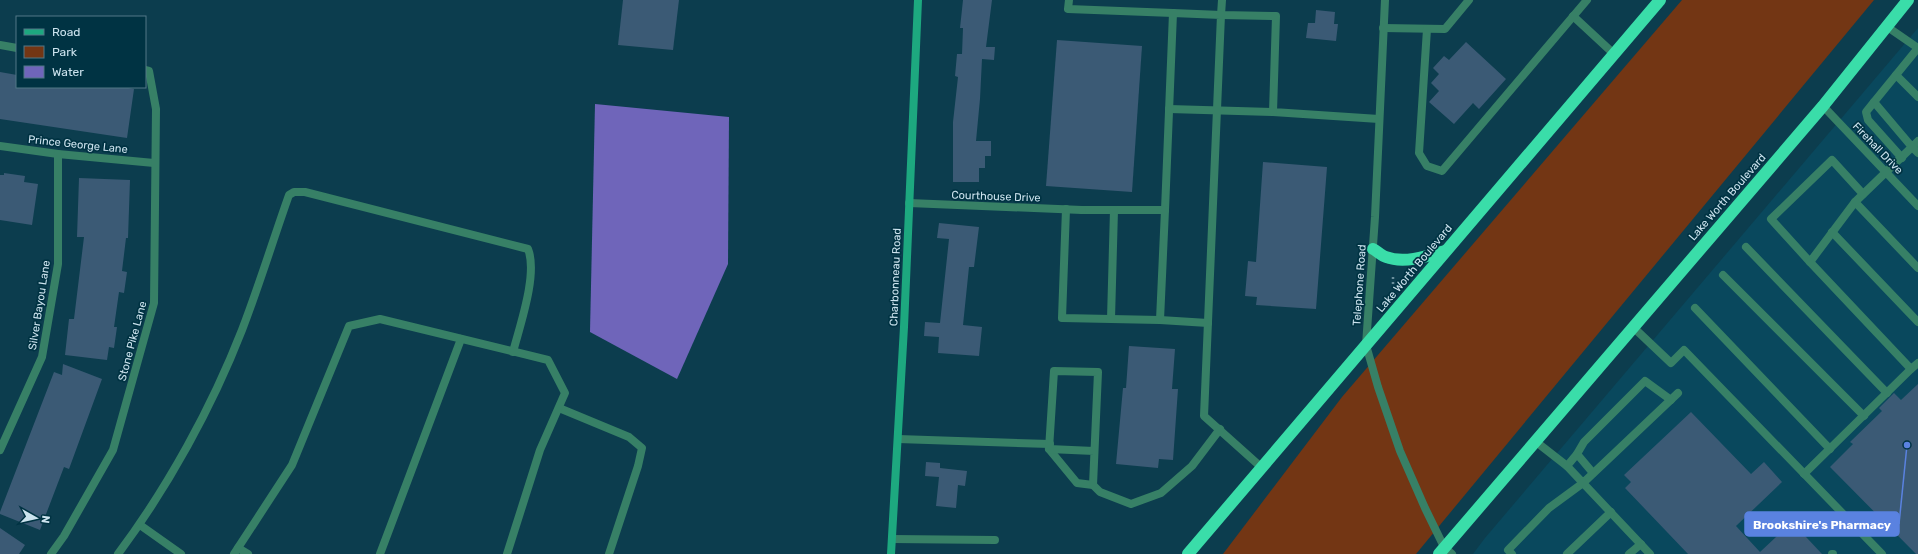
<svg xmlns="http://www.w3.org/2000/svg" width="1918" height="554" font-family="Rubik,sans-serif">
<rect width="100%" height="100%" fill="#0c3d4e"/>
<polygon fill="#09485d" points="1918,28 1918,554 1473,554 1485,538"/>
<polygon fill="#733614" points="1682,0 1874,0 1416,554 1223,554 1342,397"/>
<polygon fill="#6f65ba" points="595,104 729,117 728,264 677,379 590,332"/>
<g fill="#3b5a75">
<polygon points="623,0 679,0 673,50 618,45"/>
<polygon points="963,0 992,0 986,47 995,47 994,60 982,59 980,99 976,141 991,141 991,156 985,156 985,168 979,168 979,182 953,182 953,122 958,77 955,76 957,54 962,54 963,28 960,28"/>
<polygon points="1316,10 1335,12 1334,24 1338,24 1336,41 1306,38 1308,23 1315,23"/>
<polygon points="1057,40 1142,46 1132,192 1046,186"/>
<polygon points="1466,42 1506,79 1479,109 1473,103 1454,124 1429,102 1439,91 1431,83 1439,74 1433,68 1444,56 1449,60"/>
<polygon points="0,72 17,75 17,87 123,87 134,89 127,138 0,119"/>
<polygon points="1263,162 1327,167 1316,309 1256,305 1257,297 1245,296 1248,261 1256,262"/>
<polygon points="4,173 25,176 24,182 38,184 32,225 0,220 0,175 4,175"/>
<polygon points="79,178 130,180 128,238 126,238 122,271 127,272 124,293 119,292 114,327 117,327 114,348 109,347 107,360 65,355 69,319 74,319 84,237 77,237"/>
<polygon points="939,223 979,227 974,267 969,267 963,325 982,327 979,356 938,353 939,337 924,336 925,322 940,323 949,239 937,238"/>
<polygon points="1129,346 1175,349 1172,389 1178,389 1173,460 1159,459 1158,468 1116,464 1123,388 1126,388"/>
<polygon points="63,364 102,379 69,469 64,467 40,530 0,514 0,512 54,372 62,375"/>
<polygon points="1918,384 1918,554 1916,554 1830,467 1853,444 1850,442 1882,411 1879,408 1894,393 1901,400"/>
<polygon points="1691,412 1751,474 1764,462 1782,482 1736,526 1760,552 1792,522 1822,554 1688,554 1625,488 1631,482 1624,475"/>
<polygon points="926,462 940,463 940,468 967,471 965,486 958,485 956,508 936,506 939,477 925,476"/>
<polygon points="0,528 25,545 19,554 0,554"/>
</g>
<g fill="none" stroke-linecap="round" stroke-linejoin="round">
<polyline stroke="#698e9c" stroke-width="2.5" stroke-dasharray="2 3" stroke-linecap="butt" points="1393,284 1393,275"/>
<g stroke="#378066" stroke-width="8">
<polyline points="1069,0 1068,9 1173,13"/>
<polyline points="1222,0 1221,15 1276,16 1273,112 1379,119"/>
<polyline points="1573,16 1614,54"/>
<polyline points="1886,26 1918,48"/>
<polyline points="1383,28 1445,29 1469,0"/>
<polyline points="1427,29 1419,153 1427,166 1442,171 1587,0"/>
<polyline points="1918,48 1874,102 1912,147 1918,141"/>
<polyline points="1896,75 1918,97"/>
<polyline points="1874,102 1866,112 1868,120 1902,158"/>
<polyline points="1169,109 1273,112"/>
<polyline points="1918,153 1912,147 1855,202 1918,268"/>
<polyline points="1855,202 1810,262 1771,219 1832,160 1863,194"/>
<polyline points="1066,209 1062,318 1160,320"/>
<polyline points="1082,210 1165,210 1173,13 1221,15 1204,416 1261,467"/>
<polyline points="1165,210 1160,320 1208,323"/>
<polyline points="1832,232 1918,322"/>
<polyline points="1746,247 1887,393"/>
<polyline points="1810,262 1911,369 1918,363"/>
<polyline points="1723,275 1864,416"/>
<polyline points="1695,308 1830,449"/>
<polyline points="1111,319 1114,210"/>
<polyline points="1633,327 1671,363 1684,350 1882,554"/>
<polyline points="559,408 629,437 642,448 638,466 609,554"/>
<polyline points="898,439 1050,444"/>
<polyline points="1535,441 1567,466"/>
<polyline points="1049,449 1077,483 1093,485"/>
<polyline points="1094,451 1049,449 1054,371 1098,372 1093,485 1100,492 1131,504 1161,493 1192,466 1220,429"/>
<polyline points="1577,454 1567,466 1583,483 1678,393"/>
<polyline points="1593,473 1577,454 1584,442 1645,381 1671,400"/>
<polyline points="1804,474 1911,369"/>
<polyline points="140,525 181,554"/>
<polyline points="892,539 995,540"/>
<path d="M118,554C168,487 212,407 242,330C259,286 273,240 289,195L294,192H305L528,249C538,274 520,325 513,352"/>
<polyline points="380,554 461,339"/>
<polyline points="1512,554 1508,550 1549,508 1583,483 1650,554"/>
<polyline points="1567,554 1611,512"/>
<polyline points="1629,554 1641,544"/>
<polyline points="1832,554 1833,554"/>
</g>
<g stroke="#378066" stroke-width="8">
<polyline points="1385,0 1375,217 1366,345 1378,387 1400,451 1425,508 1444,547 1452,554"/>
<polyline points="0,45 17,48"/>
<polyline points="1823,106 1918,206"/>
<polyline points="0,146 58,154 154,163"/>
<polyline points="909,203 1082,210"/>
<polyline points="0,450 42,357 58,264 58,154"/>
<polyline points="238,548 248,554"/>
<polyline points="51,554 64,536 113,450 154,303 156,109 149,71 145,70"/>
<polyline points="234,554 292,465 349,326 380,319 548,360 565,393 540,450 507,554"/>
</g>
<polyline stroke="#1da87f" stroke-width="8" points="891,554 904,327 918,0"/>
<g stroke="#3adda9" stroke-width="12">
<path d="M1373,249C1377,251 1382,256 1386,257C1404,264 1428,256 1445,251"/>
<polyline points="1188,554 1660,0"/>
<polyline points="1439,554 1823,106 1908,0"/>
</g>
</g>
<g text-anchor="middle" stroke-width="3.5" stroke-linejoin="round" paint-order="stroke">
<g font-size="11" fill="#cce3ee" stroke="#003343">
<text transform="translate(78 144) rotate(6)" y="4">Prince George Lane</text>
<text transform="translate(1878 148) rotate(46)" y="4">Firehall Drive</text>
<text transform="translate(996 196) rotate(2)" y="4">Courthouse Drive</text>
<text transform="translate(1727 197) rotate(-49)" y="4">Lake Worth Boulevard</text>
<text transform="translate(1414 268) rotate(-50)" y="4">Lake Worth Boulevard</text>
<text transform="translate(895 277) rotate(-88)" y="4">Charbonneau Road</text>
<text transform="translate(1359 285) rotate(-86)" y="4">Telephone Road</text>
<text transform="translate(39 305) rotate(-81)" y="4">Silver Bayou Lane</text>
<text transform="translate(132 341) rotate(-75)" y="4">Stone Pike Lane</text>
</g>
</g>
<path fill="none" stroke="#5a82e0" stroke-width="1.5" d="M1907 445L1899 524"/>
<circle fill="#5a82e0" stroke="#003343" stroke-width="1.5" cx="1907" cy="445" r="4"/>
<rect fill="#5a82e0" stroke="#5a82e0" stroke-width="1.5" x="1745" y="512" width="154" height="24" rx="4"/>
<g font-size="12" text-anchor="middle" font-weight="bold" fill="#fff">
<text x="1822" y="529">Brookshire's Pharmacy</text>
</g>
<rect x="16" y="16" width="130" height="72" fill="#003343" stroke="#527987"/>
<rect x="24" y="29" width="20" height="6" fill="#1da87f" stroke="#527987"/>
<text x="52" y="36" font-size="12" fill="#cce3ee">Road</text>
<rect x="24" y="46" width="20" height="12" fill="#733614" stroke="#527987"/>
<text x="52" y="56" font-size="12" fill="#cce3ee">Park</text>
<rect x="24" y="66" width="20" height="12" fill="#6f65ba" stroke="#527987"/>
<text x="52" y="76" font-size="12" fill="#cce3ee">Water</text>
<g transform="translate(36 518) rotate(98)" stroke="#003343" stroke-width="3" paint-order="stroke">
<path d="M0-3L7 15L0 10L-7 15Z" fill="#cce3ee"/>
<text y="-6" font-size="11" font-weight="bold" text-anchor="middle" fill="#cce3ee">N</text>
</g>
</svg>
